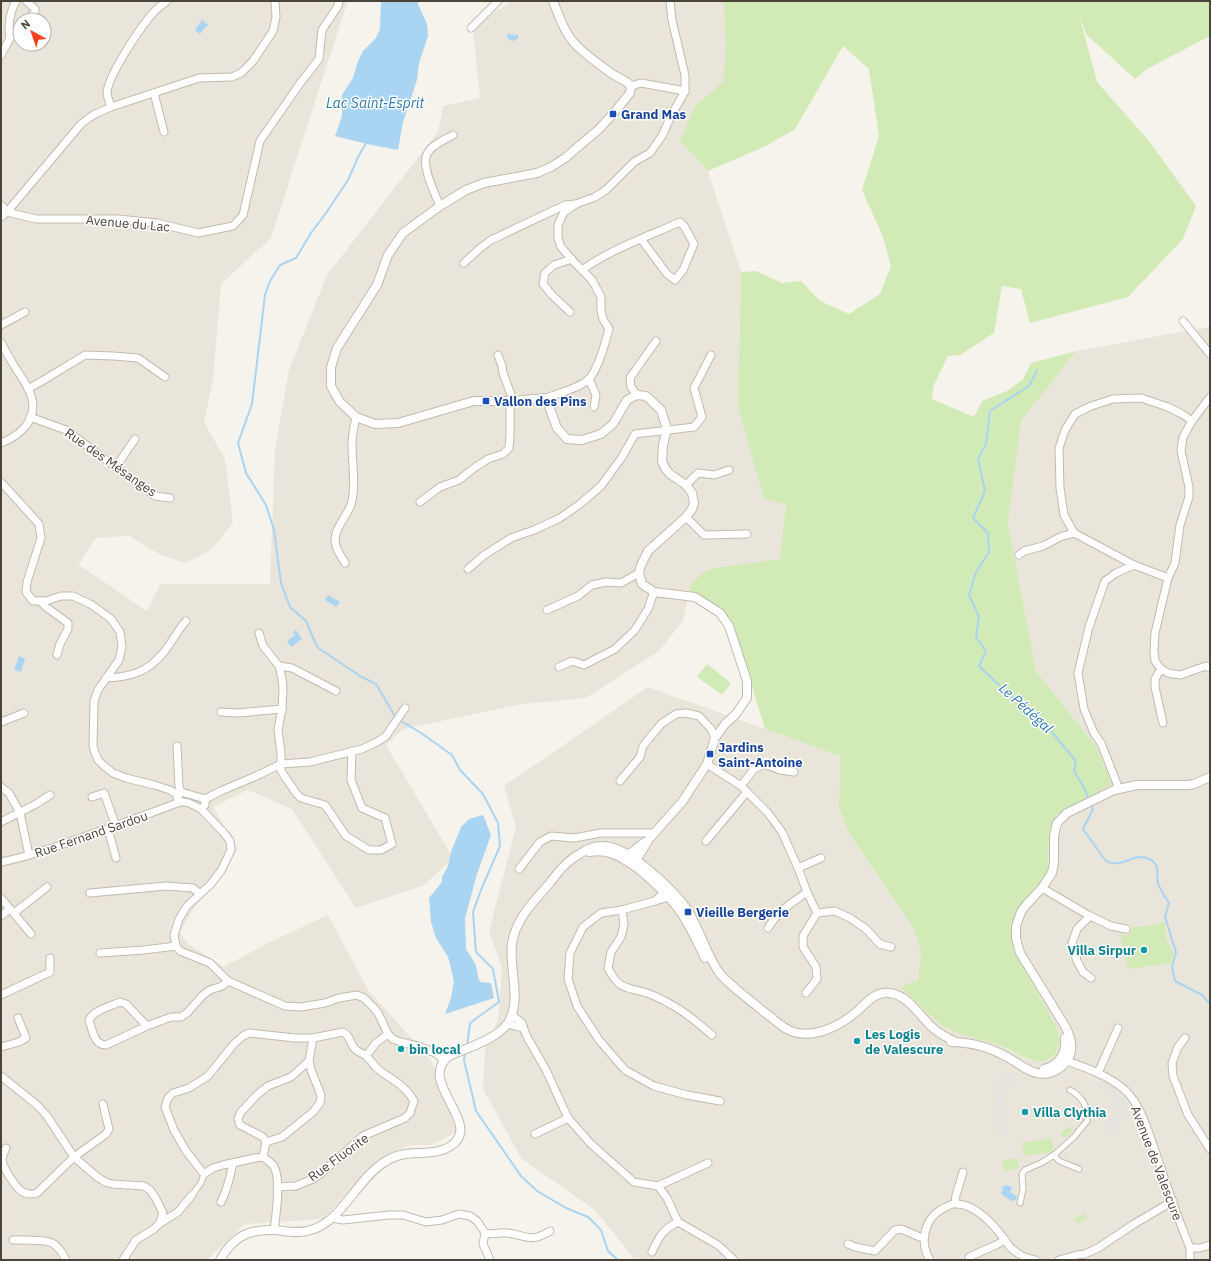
<svg xmlns="http://www.w3.org/2000/svg" width="1211" height="1261" font-family="'IBM Plex Sans',sans-serif">
<rect width="100%" height="100%" fill="#f6f3ec"/>
<g fill="#eae5da" fill-rule="evenodd">
<path d="M1,1H345L347,3L271,238L221,284L213,380L204,422L225,459L233,523L211,550L186,563L161,555L129,536L95,538L79,565L147,611L160,584H270L275,450L289,370L327,275L438,132L443,106L480,98L473,28L511,1H724L725,5L727,79L680,141L708,171L741,272L738,407L786,504L780,559L708,569L692,582L683,621L659,651L586,698L522,704L403,729L386,745L453,858L424,885L356,908L292,809L248,790L213,807L238,849L194,908L180,932L187,943L224,967L266,944L328,915L368,990L431,1060L457,1132L432,1145H410L379,1159L323,1219L245,1224L207,1260H1ZM20,20H44V44H20Z"/>
<polygon points="1210,325 1210,1260 635,1260 596,1211 521,1158 483,1089 485,1049 498,1020 502,968 489,931 516,827 504,786 648,687 840,756 839,808 849,833 913,927 921,951 918,980 900,987 942,1026 963,1035 1003,1046 1024,1057 1035,1061 1057,1051 1060,1040 1056,1026 1014,950 1010,926 1020,906 1048,870 1049,831 1057,814 1075,805 1095,745 1036,671 1008,523 1021,421 1076,351 1208,327"/>
</g>
<g fill="#d2eab5">
<polygon points="724,1 1210,1 1210,36 1147,69 1135,79 1086,34 1078,11 1097,82 1149,141 1196,206 1183,239 1128,297 1030,323 1021,289 1002,286 994,333 960,355 948,356 933,387 932,399 974,417 982,401 1007,391 1023,379 1031,363 1076,351 1021,421 1008,523 1036,671 1095,745 1112,784 1057,814 1049,831 1048,870 1037,888 1020,906 1010,926 1014,950 1056,1026 1060,1040 1057,1051 1052,1057 1044,1061 1035,1061 1024,1057 1003,1046 963,1035 942,1026 900,987 918,980 921,951 913,927 849,833 839,808 840,756 765,729 733,624 716,604 690,591 692,582 708,569 780,559 786,504 764,499 738,407 741,272 756,271 782,283 801,281 820,301 849,314 880,294 891,266 883,237 862,190 879,136 869,69 843,46 795,129 766,146 708,171 680,141 695,106 723,82 726,53"/>
<polygon points="707,664 731,683 722,695 697,677"/>
<polygon points="1165,922 1166,939 1174,954 1171,963 1128,969 1120,934 1127,936 1130,933 1133,927 1143,927"/>
<polygon points="1068,1126 1073,1131 1066,1137 1064,1137 1060,1134"/>
<polygon points="1052,1138 1054,1152 1024,1156 1022,1143"/>
<polygon points="1017,1158 1019,1168 1004,1171 1002,1161"/>
<polygon points="1085,1213 1087,1219 1077,1223 1075,1218"/>
</g>
<g fill="#e5e3e0">
<polygon points="1007,1070 1019,1080 1016,1084 1004,1074"/>
<polygon points="1003,1079 1009,1084 1004,1086 1005,1090 999,1093 997,1088 997,1081"/>
<polygon points="1099,1082 1106,1084 1114,1088 1120,1094 1127,1105 1123,1108 1118,1106 1116,1101 1110,1092 1098,1087"/>
<polygon points="1002,1094 1006,1106 998,1110 995,1104 996,1096"/>
<polygon points="1120,1109 1130,1115 1124,1118 1109,1136 1106,1127 1110,1119 1117,1111"/>
<polygon points="1003,1112 1008,1124 999,1127 995,1117"/>
<polygon points="1005,1127 1008,1134 1000,1138 997,1131"/>
</g>
<g fill="#a9d4f2">
<polygon points="381,1 419,1 418,4 427,24 428,36 419,63 417,80 403,122 398,150 367,144 335,136 342,116 342,95 353,78 358,61 363,51 376,38 380,29"/>
<polygon points="202,20 205,21 204,24 207,23 208,26 205,27 200,34 195,30"/>
<polygon points="509,33 511,35 514,34 514,36 517,34 519,38 513,41 509,40 507,35"/>
<polygon points="328,595 340,602 336,607 325,600"/>
<polygon points="296,630 302,639 291,647 287,641 295,635 293,632"/>
<polygon points="19,656 25,659 21,672 14,670"/>
<polygon points="483,815 491,835 477,874 465,918 466,949 476,965 478,977 480,982 491,983 494,998 445,1014 451,998 454,981 448,957 436,938 431,922 429,898 442,882 442,877 448,866 451,852 461,827 469,819"/>
<polygon points="1007,1185 1012,1187 1010,1192 1016,1196 1017,1198 1016,1200 1012,1201 1001,1194 1003,1190 1002,1187"/>
</g>
<g fill="none" stroke-linecap="round" stroke-linejoin="round">
<g stroke="#a9d4f2" stroke-width="2">
<polyline points="367,142 359,155 348,180 326,213 311,233 296,258 280,265 270,281 265,295 252,404 238,443 246,473 266,505 274,530 281,583 290,607 306,621 317,647 360,676 376,684 396,718 421,733 452,755 460,770 483,794 498,823 500,846 481,890 473,912 476,952 493,969 499,1002 470,1023 467,1046"/>
<polyline points="1037,370 1029,386 990,411 986,444 978,459 985,491 973,518 988,533 989,552 976,572 969,595 979,617 976,637 986,651 979,666 1021,706 1052,732 1076,761 1074,771 1084,788 1089,800"/>
<path d="M1091,804L1093,809L1083,829L1105,860C1120,871 1134,851 1149,859C1161,865 1156,874 1158,883C1160,890 1165,897 1169,903L1165,917L1176,952L1172,967L1175,981L1202,995L1210,1004"/>
<polyline points="465,1053 464,1060 476,1111 521,1176 537,1191 566,1208 588,1217 601,1230 608,1251 618,1260"/>
</g>
<g stroke="#c2bbae" stroke-width="7">
<g id="pedestrian">
<polyline points="1054,1155 1059,1161 1079,1169"/>
<polyline points="192,1195 201,1183 204,1174"/>
<path d="M1020,1203L1023,1189L1022,1174L1025,1170L1041,1163L1054,1155L1074,1137L1087,1121C1090,1108 1081,1096 1070,1090"/>
</g>
</g>
<g stroke="#c2bbae" stroke-width="9">
<g id="minor">
<polyline points="26,1 35,9 35,12 27,20"/>
<polyline points="471,28 498,1"/>
<path d="M10,38C8,26 10,12 16,1"/>
<polyline points="1,55 10,38 20,28"/>
<polyline points="631,86 641,83 685,91"/>
<polyline points="154,93 164,132"/>
<path d="M111,107C110,103 107,97 107,92C109,74 141,26 154,12C157,8 162,5 166,2"/>
<polyline points="1,205 7,212 36,219 118,219 157,223 198,233 233,226 243,215 260,141 301,82 319,59 322,30 338,6 339,1"/>
<path d="M440,206C435,194 421,166 427,154C431,145 444,140 453,135"/>
<polyline points="1,217 7,212 81,124 93,115 111,107 199,78 232,77 241,73 253,61 273,31 276,17 275,1"/>
<polyline points="464,263 479,249 491,240 565,205 576,204"/>
<path d="M582,270C609,250 649,236 680,222L684,226L694,244L683,270L675,280L667,274L641,239"/>
<polyline points="570,312 552,295 543,284 545,273 554,265 572,259"/>
<polyline points="1183,321 1210,354"/>
<polyline points="1,325 25,312"/>
<path d="M1,342C5,351 10,359 15,367C21,377 30,388 32,399C37,421 19,436 1,443"/>
<polyline points="498,355 502,366 503,373 513,400"/>
<polyline points="589,379 596,395 594,407"/>
<polyline points="28,389 47,378 85,355 113,356 138,358 165,377"/>
<polyline points="637,395 631,387 630,378 656,341"/>
<polyline points="1210,397 1192,421 1183,437 1181,451 1189,487 1189,497 1180,525 1175,563 1168,578 1155,633 1154,651 1155,661 1161,669 1168,673 1180,675 1206,666 1210,668"/>
<path d="M546,398C559,393 580,388 589,379C599,368 605,343 609,329L603,319L601,311V297L592,280L574,262L561,247L558,238V225L564,212L576,204L595,197L606,190L634,162L650,153L662,136L671,116L685,91V75L672,20L670,1"/>
<polyline points="30,417 66,430 155,496 170,498"/>
<polyline points="116,467 135,439"/>
<polyline points="1,482 39,524 41,538 27,582 26,592 33,601 46,601 61,596 73,596 92,605 111,619 120,632 122,646 119,660 98,690 94,701 93,746 95,753 98,760 103,765 113,773 126,778 154,785 170,790 178,795"/>
<polyline points="686,485 698,473 714,475 729,470"/>
<polyline points="420,502 440,487 459,480 474,468 488,459 503,454 509,448 510,436 510,401"/>
<polyline points="686,517 704,535 747,534"/>
<polyline points="1019,555 1024,551 1043,546 1060,537 1074,533"/>
<path d="M345,563C341,556 335,549 335,540C335,526 349,515 352,501C356,483 352,463 352,445C352,436 354,426 356,417"/>
<polyline points="468,569 483,556 511,538 534,530 560,518 580,504 601,486 622,457 635,434 694,427 702,417 694,388 711,355"/>
<polyline points="1168,578 1134,565 1074,533 1064,515 1060,488 1059,448 1065,430 1075,414 1091,406 1113,399 1141,398 1168,407 1182,414 1192,421"/>
<polyline points="40,601 46,607 68,623 68,629 60,644 57,655"/>
<polyline points="547,610 578,596 592,585 606,582 621,583 639,573"/>
<polyline points="259,633 263,646 279,666 282,678 283,690 282,709 278,730 281,753 281,771 296,793 301,798 325,805 346,836 369,850 381,850 392,844 385,818 362,808 351,780 352,751"/>
<polyline points="279,666 292,668 336,691"/>
<polyline points="559,667 572,661 584,665 615,649 635,630 648,609 654,592"/>
<polyline points="1161,669 1155,679 1155,687 1163,723"/>
<path d="M106,678C131,677 148,672 164,652C172,642 177,631 186,621"/>
<polyline points="221,712 238,713 282,709"/>
<polyline points="1,722 24,713"/>
<polyline points="177,746 179,787 181,792"/>
<polyline points="707,764 741,786 768,813 782,832 798,868 807,892 817,913"/>
<polyline points="620,781 640,757 643,746 661,724 676,714 686,713 699,716 711,729 715,738"/>
<polyline points="741,786 754,769 764,764 780,770 794,772"/>
<polyline points="1,787 9,793 20,813 29,855"/>
<polyline points="1119,789 1101,743 1094,733 1084,709 1078,673 1089,627 1105,581 1116,573 1134,565"/>
<path d="M181,792L205,799V805L201,809C190,803 190,803 178,801L177,798Z"/>
<polyline points="92,797 104,793 116,826"/>
<polyline points="205,799 223,790 254,777 281,764 310,762 362,749 377,742 386,736 405,708"/>
<polyline points="201,809 224,833 230,841 231,850 221,871 210,885 200,894 187,906 179,919 174,935 176,946 180,951 210,963 228,981 285,1006 301,1007 325,1003 339,998 357,995 364,998 374,1008 378,1013 388,1034 393,1039 400,1042 418,1046 435,1053 444,1060"/>
<polyline points="1,822 36,804 50,795"/>
<polyline points="108,829 116,858"/>
<polyline points="706,841 747,792"/>
<path d="M1,862C27,857 53,848 78,839C112,827 146,815 180,802"/>
<polyline points="798,868 821,858"/>
<polyline points="519,869 540,842 551,836 574,838 601,833 655,833"/>
<polyline points="1042,888 1090,916 1111,926 1126,929"/>
<polyline points="90,893 166,886 193,888 200,894"/>
<polyline points="669,897 655,901 664,892 669,893"/>
<polyline points="1,898 31,934"/>
<polyline points="655,901 622,910 601,913 583,927 570,953 568,979 577,1006 599,1040 625,1070 654,1086 687,1095 720,1101"/>
<path d="M622,910L624,924L621,937L611,952L608,968C620,991 625,986 647,993C655,996 665,1001 672,1005C687,1013 699,1024 712,1035"/>
<polyline points="14,913 47,887"/>
<polyline points="817,913 835,911 850,918 866,929 880,944 891,947"/>
<polyline points="1,916 10,909"/>
<polyline points="1090,916 1077,929 1072,943 1077,961 1083,972 1091,978"/>
<path d="M768,928C779,910 790,904 807,892"/>
<polyline points="100,953 144,950 176,946"/>
<polyline points="806,993 817,979 816,967 803,947 803,936 817,913"/>
<polyline points="1,995 50,972 50,958"/>
<polyline points="512,1015 522,1023 526,1035 546,1070 568,1118 591,1144 634,1182 658,1186 708,1163"/>
<polyline points="507,1024 523,1028"/>
<path d="M147,1026L106,1045C94,1045 93,1031 89,1021C91,1011 111,1006 120,1002L126,1004L147,1026L171,1017H181L187,1013L203,995L210,990L222,986L228,981"/>
<polyline points="1185,1038 1178,1047 1172,1063 1173,1076 1188,1115 1210,1149"/>
<polyline points="1,1047 19,1042 26,1038 18,1018"/>
<polyline points="366,1056 376,1043 388,1034"/>
<path d="M1066,1057L1067,1061C1087,1068 1110,1076 1126,1091C1143,1107 1152,1144 1160,1165C1169,1193 1179,1221 1190,1248V1260"/>
<polyline points="309,1061 291,1077 268,1086 258,1094 240,1113 238,1119 240,1125 263,1137 266,1142 282,1137 313,1112 320,1103 321,1095 311,1070 309,1061 313,1038"/>
<polyline points="1098,1073 1118,1028"/>
<polyline points="1,1076 37,1105 47,1116 74,1157 96,1176 105,1182 112,1184 144,1186 150,1190 155,1197 163,1213 159,1224 154,1229 136,1240 123,1260"/>
<polyline points="535,1134 568,1118"/>
<path d="M6,1148C5,1151 2,1156 2,1160C3,1168 17,1191 25,1193C29,1195 32,1194 37,1193L74,1157L106,1134L109,1129L103,1104"/>
<polyline points="263,1157 266,1142"/>
<polyline points="658,1186 667,1198 678,1222 718,1245 734,1260"/>
<path d="M221,1202C228,1189 230,1176 233,1163"/>
<polyline points="955,1203 956,1195 963,1172"/>
<polyline points="332,1218 343,1220 389,1215 403,1215 426,1222 442,1220 459,1214 470,1216 477,1221 485,1233 483,1244 490,1260"/>
<polyline points="159,1224 178,1212 192,1195"/>
<path d="M274,1230C276,1215 282,1177 273,1165C270,1162 266,1159 263,1157L255,1158L223,1165L213,1168L204,1174L186,1151L174,1130L165,1107L168,1098L173,1093L189,1088L208,1076L234,1044L243,1036L249,1033L295,1038H313L343,1032C351,1036 350,1044 355,1049C359,1053 363,1053 366,1056C371,1060 374,1066 379,1070C392,1080 405,1085 414,1101L410,1113L405,1118L363,1136L327,1168L315,1178L296,1186L277,1187"/>
<path d="M485,1233C493,1235 500,1232 507,1233C527,1235 529,1244 550,1231"/>
<path d="M13,1240C22,1240 44,1239 52,1243C58,1246 63,1254 66,1260"/>
<polyline points="848,1244 855,1247 875,1251 895,1230 901,1229 920,1237 924,1237"/>
<polyline points="1190,1248 1200,1248 1210,1245"/>
<path d="M652,1252C659,1237 662,1230 678,1222"/>
<polyline points="969,1257 996,1245 1005,1240"/>
<path d="M930,1260C925,1253 923,1242 925,1233C927,1223 933,1214 942,1209C946,1207 952,1203 956,1204C976,1204 994,1225 1005,1240C1007,1242 1008,1245 1010,1247C1017,1254 1025,1258 1035,1260"/>
<polyline points="1059,1260 1077,1255 1085,1254 1098,1248 1134,1224 1173,1201"/>
</g>
</g>
<g stroke="#c2bbae" stroke-width="10">
<g id="tertiary">
<path d="M553,1C559,16 565,34 576,45C586,55 597,63 608,71C615,77 625,79 631,86L630,93L613,114L599,129L565,158L551,167L537,173L484,183L466,190L440,206L403,233L388,255L377,285L337,348L331,367V386L340,402L356,417L375,424L398,423L474,401H510L546,398L557,428L567,439L582,440L601,434L613,424L627,400L637,395L646,396L661,410L667,429L663,445L662,461L665,468L670,474L686,485L692,493L694,503L692,509L686,517L648,551L641,565L639,573L642,584L654,592L695,597L720,613L729,626L747,681V698L736,714L725,724L715,738L707,764L682,802L649,839L636,861"/>
<path d="M589,852C596,851 604,851 610,853C633,860 669,894 682,914C691,928 698,943 705,958"/>
<polyline points="629,860 628,855 645,842"/>
<path d="M951,1042C970,1042 991,1048 1007,1057C1017,1062 1026,1071 1037,1073C1055,1077 1073,1062 1071,1044C1071,1037 1068,1032 1065,1026L1025,961L1020,953L1016,938V926L1021,912L1026,905L1042,888L1052,873L1054,863V836L1057,823L1067,813L1114,790L1137,785H1188L1194,784L1210,777"/>
<path d="M1044,1069C1059,1066 1067,1052 1065,1038"/>
<path d="M220,1260C233,1237 248,1229 274,1230C287,1231 298,1234 311,1230C341,1222 356,1181 383,1163C389,1159 397,1155 405,1154C421,1152 438,1155 452,1145C483,1123 416,1081 449,1056C467,1048 497,1039 508,1023C522,1001 509,969 512,944C515,920 534,901 549,884C556,875 563,865 572,859C577,855 583,852 588,849C595,846 602,845 610,847C633,852 675,891 688,911C701,931 706,956 721,975C732,987 746,997 758,1007C767,1014 776,1022 785,1028C807,1042 837,1028 855,1013C866,1004 874,991 890,993C910,996 919,1016 933,1028C939,1034 948,1038 956,1042"/>
</g>
</g>
<use href="#pedestrian" stroke="#fff" stroke-width="5"/>
<use href="#minor" stroke="#fff" stroke-width="7"/>
<use href="#tertiary" stroke="#fff" stroke-width="8"/>
</g>
<g fill="#1a4fb4" stroke="#fff" stroke-width="1.5">
<rect x="609" y="110" width="8" height="8" rx="2"/>
<rect x="482" y="397" width="8" height="8" rx="2"/>
<rect x="706" y="750" width="8" height="8" rx="2"/>
<rect x="684" y="908" width="8" height="8" rx="2"/>
</g>
<g fill="#0f9aa8" stroke="#fff" stroke-width="1.5">
<circle cx="1144" cy="950" r="4"/>
<circle cx="857" cy="1041" r="4"/>
<circle cx="401" cy="1049" r="4"/>
<circle cx="1025" cy="1112" r="4"/>
</g>
<g text-anchor="middle" stroke-width="3" stroke-linejoin="round" paint-order="stroke">
<g font-size="13" font-weight="bold" fill="#164399" stroke="#fff" text-anchor="start">
<text x="621" y="119">Grand Mas</text>
<text x="494" y="406">Vallon des Pins</text>
<text x="718" y="752">Jardins<tspan x="718" dy="15">Saint-Antoine</tspan></text>
<text x="696" y="917">Vieille Bergerie</text>
</g>
<g font-size="13" fill="#4b4439" stroke="#fff">
<text transform="translate(128 223) rotate(5)" y="5">Avenue du Lac</text>
<text transform="translate(111 462) rotate(35)" y="5">Rue des Mésanges</text>
<text transform="translate(91 834) rotate(-19)" y="5">Rue Fernand Sardou</text>
<text transform="translate(338 1157) rotate(-36)" y="5">Rue Fluorite</text>
<text transform="translate(1157 1163) rotate(69)" y="5">Avenue de Valescure</text>
</g>
<g font-size="13" font-weight="bold" fill="#0d838f" stroke="#fff" text-anchor="start">
<text x="1136" y="955" text-anchor="end">Villa Sirpur</text>
<text x="865" y="1039">Les Logis<tspan x="865" dy="15">de Valescure</tspan></text>
<text x="409" y="1054">bin local</text>
<text x="1033" y="1117">Villa Clythia</text>
</g>
<g font-size="14" font-style="italic" fill="#2e7ab2" stroke="#fff">
<text x="375" y="108">Lac Saint-Esprit</text>
<text transform="translate(1026 708) rotate(42)" y="5">Le Pédégal</text>
</g>
</g>
<rect width="1211" height="1261" fill="none" stroke="#4b4439" stroke-width="4"/>
<g transform="translate(32 32) rotate(320)"><circle r="19" fill="#ffffff" stroke="#b7b4b0"/>
<path d="M0-3L7 15L0 10L-7 15Z" fill="#fc3f1d"/>
<text y="-6" font-size="11" font-weight="bold" text-anchor="middle" fill="#4b4439">N</text>
</g>
</svg>
